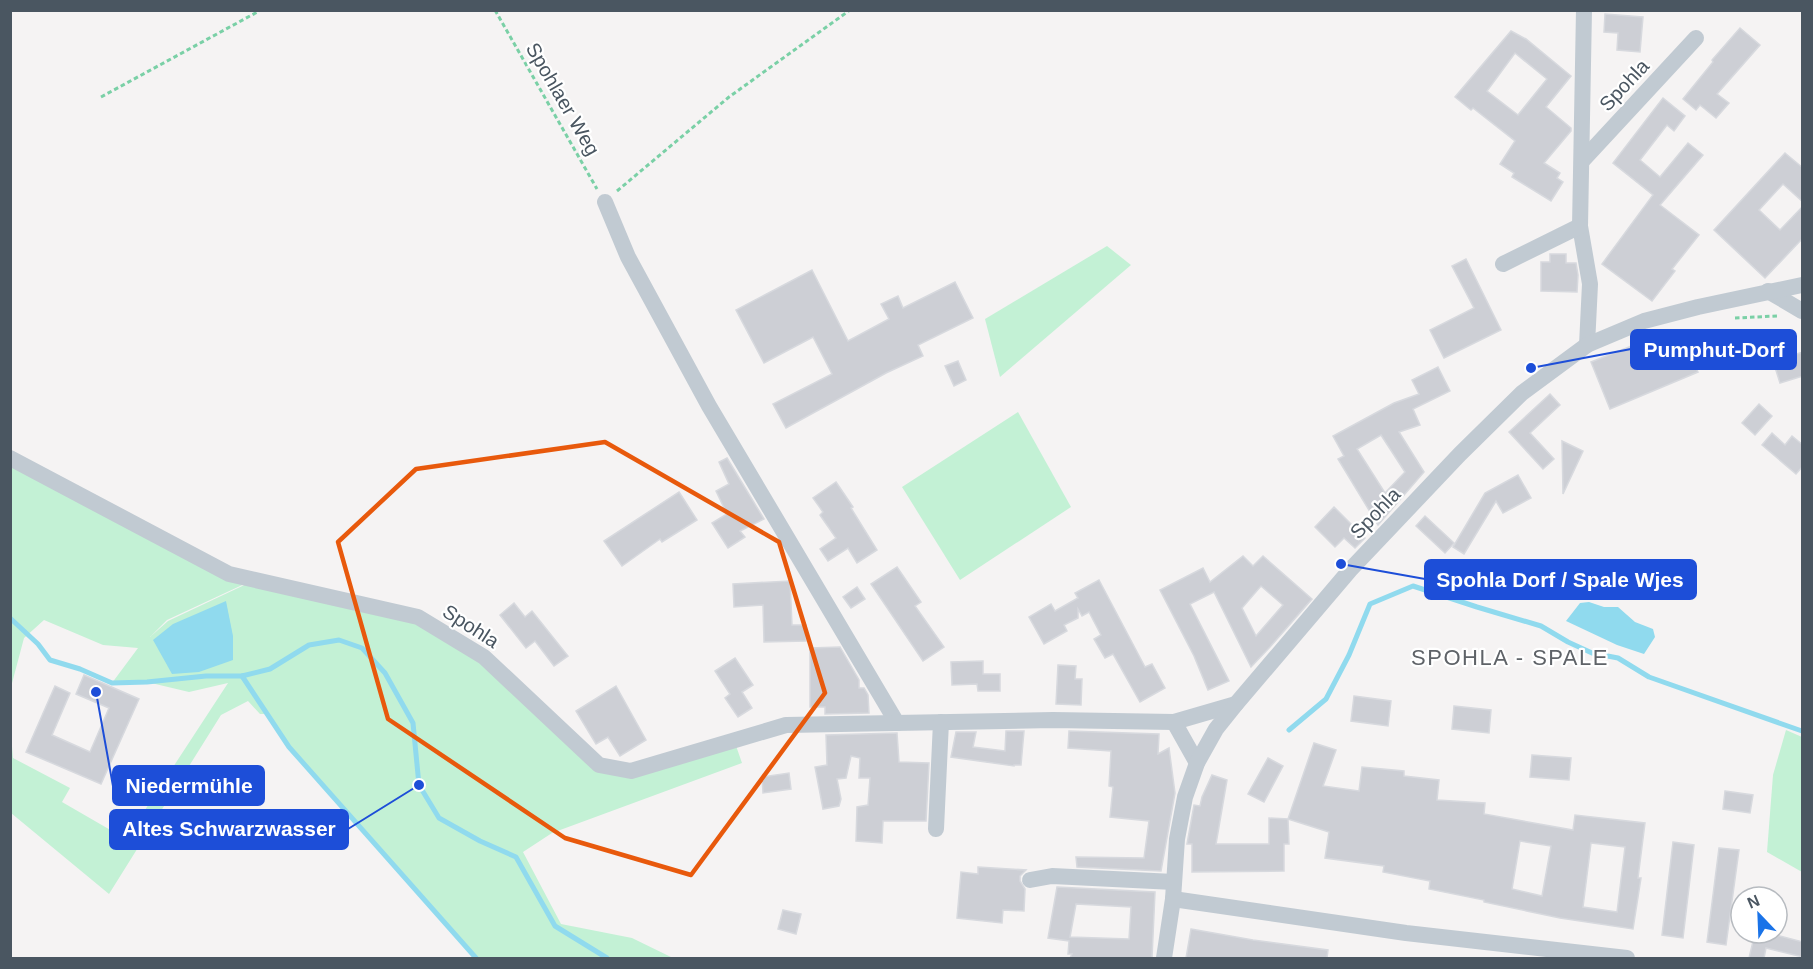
<svg xmlns="http://www.w3.org/2000/svg" width="1813" height="969" font-family="Arial,sans-serif">
<rect width="100%" height="100%" fill="#f5f3f3"/>
<g fill="#c3f1d5">
<polygon points="1107,246 1131,265 1000,377 985,319"/>
<polygon points="1018,412 1071,507 960,580 902,487"/>
<polygon points="11,459 253,580 167,620 150,637 168,621 255,580 418,617 484,657 599,765 631,771 734,740 742,763 552,833 523,852 561,924 632,938 673,958 476,958 289,747 267,714 260,714 248,701 221,715 109,894 11,813 10,724 13,758 70,788 62,802 126,839 228,683 189,692 147,682 112,683 138,648 103,645 44,620 24,638 11,687"/>
<polygon points="1786,730 1802,737 1802,872 1767,852 1773,775"/>
</g>
<g fill="#90daee">
<polygon points="226,601 233,636 233,660 199,672 172,674 153,640 173,624"/>
<polygon points="1589,602 1604,607 1618,607 1635,622 1653,629 1655,637 1644,654 1617,645 1566,621 1580,603"/>
</g>
<g fill="none" stroke-linecap="round" stroke-linejoin="round">
<g stroke="#90daee" stroke-width="5">
<polyline points="10,618 38,644 50,660 80,669 112,683 147,682 206,676 242,676 270,669 309,645 339,640 362,648 385,673 413,723 419,785 439,818 480,841 516,857 555,926 607,958"/>
<polyline points="242,676 289,747 476,958"/>
<polyline points="1289,730 1326,699 1349,655 1370,604 1413,586 1477,607 1541,626 1568,642 1592,653 1618,658 1649,677 1802,731"/>
</g>
</g>
<g fill="#cdcfd5" stroke="#d7d9de" stroke-width="1.5" fill-rule="evenodd">
<polygon points="1605,14 1643,17 1640,52 1617,50 1618,33 1604,32"/>
<polygon points="1740,28 1760,45 1717,94 1729,103 1716,118 1700,105 1696,110 1683,99 1713,62 1712,60"/>
<path d="M1511,31L1526,39L1571,76L1546,107L1571,128V131L1544,163L1560,173L1557,178L1563,182L1551,201L1512,177L1514,173L1500,164L1515,141L1473,108L1471,110L1455,97ZM1515,53L1547,79L1518,115L1487,91Z"/>
<polygon points="1663,98 1685,116 1674,131 1667,125 1640,160 1660,177 1688,143 1703,155 1660,205 1699,235 1672,269 1675,271 1652,301 1602,264 1653,195 1613,163"/>
<polygon points="1785,153 1803,168 1803,202 1783,184 1759,210 1780,230 1803,206 1803,238 1765,278 1714,230"/>
<polygon points="1550,254 1566,254 1566,263 1576,263 1578,275 1577,292 1541,291 1541,262 1550,262"/>
<polygon points="1466,259 1501,330 1444,358 1430,330 1474,308 1452,266"/>
<polygon points="812,270 848,341 889,319 881,304 898,296 903,308 955,282 973,318 918,345 923,356 886,373 786,428 773,404 832,374 813,337 764,363 736,310"/>
<polygon points="1657,336 1671,369 1692,360 1698,372 1610,409 1591,362"/>
<polygon points="1803,352 1803,376 1780,383 1773,361"/>
<polygon points="958,361 966,380 954,386 945,366"/>
<path d="M1438,367L1450,391L1413,409L1420,425L1399,432L1424,472L1378,525L1338,459L1344,456L1333,436L1394,403L1419,394L1412,380ZM1381,435L1405,472L1385,493L1357,449Z"/>
<polygon points="1550,394 1560,405 1530,433 1554,459 1543,469 1509,432"/>
<polygon points="1759,404 1772,416 1755,435 1742,423"/>
<polygon points="1772,433 1785,445 1792,436 1803,445 1803,466 1796,474 1762,445"/>
<polygon points="1562,441 1583,451 1563,494"/>
<polygon points="727,458 764,519 740,531 745,537 728,548 712,523 727,514 716,491 729,484 719,462"/>
<polygon points="1518,475 1531,498 1503,513 1496,501 1464,554 1453,547 1485,493"/>
<polygon points="836,482 853,507 851,508 877,550 857,563 848,548 828,561 820,549 836,538 820,515 823,512 813,498"/>
<polygon points="679,492 697,520 662,542 660,539 622,566 604,541"/>
<polygon points="1334,507 1365,538 1355,548 1344,538 1335,547 1315,527"/>
<polygon points="1425,516 1454,543 1445,553 1416,526"/>
<path d="M1243,556L1253,566L1263,556L1312,599L1270,647L1251,667L1214,592L1190,604L1229,681L1208,690L1194,656L1160,590L1203,568L1210,582ZM1261,586L1283,605L1256,636L1242,608Z"/>
<polygon points="897,567 921,602 915,606 944,647 923,661 871,584"/>
<polygon points="1099,580 1145,667 1152,664 1165,688 1140,702 1113,654 1105,658 1094,639 1101,635 1089,612 1082,616 1078,609 1078,618 1064,625 1067,631 1044,644 1029,617 1051,604 1055,611 1078,598 1075,593"/>
<polygon points="790,581 792,625 806,625 806,641 764,642 763,605 734,607 733,584"/>
<polygon points="857,587 865,599 851,608 843,597"/>
<polygon points="514,603 525,617 532,611 568,656 554,666 535,641 526,648 500,615"/>
<polygon points="840,647 859,680 859,688 864,688 868,695 869,713 825,714 825,707 810,707 810,648"/>
<polygon points="735,658 753,685 742,692 752,708 738,717 725,698 730,694 715,671"/>
<polygon points="983,661 983,674 1000,674 1000,691 978,691 977,684 952,685 951,662"/>
<polygon points="1058,665 1076,666 1075,679 1082,679 1081,705 1056,704"/>
<polygon points="84,675 139,699 101,784 26,752 55,686 70,693 52,735 90,752 109,708 76,694"/>
<polygon points="616,686 646,740 620,756 608,737 596,744 576,711"/>
<polygon points="1354,696 1391,701 1388,726 1351,721"/>
<polygon points="1454,706 1491,710 1489,733 1452,729"/>
<polygon points="1006,731 1024,731 1021,765 1014,765 1014,766 951,757 956,732 976,732 973,747 1005,751"/>
<polygon points="1069,731 1159,734 1158,754 1169,748 1175,793 1161,871 1077,867 1076,857 1144,858 1149,821 1110,817 1113,787 1109,786 1111,751 1068,748"/>
<polygon points="897,733 899,762 929,763 926,821 883,821 882,843 856,841 857,807 868,805 870,778 859,778 860,758 851,756 846,778 837,779 841,799 839,806 823,809 815,767 827,765 826,735"/>
<path d="M1314,743L1336,750L1323,786L1359,791L1362,767L1404,771V776L1439,780L1437,800L1485,803L1484,814L1573,830L1575,815L1645,823L1638,878H1641L1633,929L1560,918L1484,902V900L1429,889L1430,881L1383,872L1384,866L1325,858L1329,832L1288,819ZM1520,841L1551,846L1542,896L1512,889ZM1591,843L1625,847L1617,912L1583,907Z"/>
<polygon points="1532,755 1571,758 1569,780 1530,777"/>
<polygon points="1268,758 1283,766 1264,802 1248,794"/>
<polygon points="789,773 791,789 763,793 762,777"/>
<polygon points="1212,775 1227,780 1216,844 1269,844 1269,818 1288,819 1289,844 1284,844 1284,871 1192,872 1192,844 1187,844 1194,805 1200,806 1202,797"/>
<polygon points="1725,791 1753,795 1750,813 1723,809"/>
<polygon points="1673,842 1694,845 1683,938 1662,935"/>
<polygon points="1719,848 1739,850 1726,945 1707,942"/>
<polygon points="978,867 1026,870 1020,876 1020,881 1025,889 1024,911 1003,910 1002,923 957,918 961,872 978,874"/>
<path d="M1057,887L1155,892L1152,958H1070L1072,954H1068L1069,941L1048,938ZM1076,904L1131,907L1129,939L1070,937Z"/>
<polygon points="783,910 801,914 796,934 778,929"/>
<polygon points="1191,929 1253,940 1328,950 1327,958 1186,958"/>
<polygon points="1755,933 1768,933 1803,942 1803,957 1766,948 1764,958 1749,958"/>
</g>
<g fill="none" stroke-linecap="round" stroke-linejoin="round">
<g stroke="#7ad0a6" stroke-width="3" stroke-dasharray="4.5 3" stroke-linecap="butt">
<polyline points="495,10 597,189"/>
<polyline points="101,97 261,10"/>
<polyline points="617,191 729,97 850,10"/>
<polyline points="1735,318 1777,316"/>
</g>
<g stroke="#c1cad2" stroke-width="16">
<polyline points="1584,10 1580,226 1590,284 1587,345"/>
<polyline points="1582,161 1696,38"/>
<polyline points="605,202 628,257 709,406 897,723"/>
<polyline points="1503,264 1580,226"/>
<polyline points="1768,291 1802,311"/>
<polyline points="10,458 229,574 418,617 484,657 599,765 631,771 786,725 1053,720 1174,722 1236,704"/>
<polyline points="1174,722 1197,763"/>
<polyline points="936,829 941,722"/>
<polyline points="1030,880 1052,876 1174,882"/>
<polyline points="1173,899 1406,933 1627,958"/>
<polyline points="1164,958 1173,899 1177,839 1185,797 1197,763 1216,729 1236,704 1350,570 1460,454 1522,393 1587,345 1644,321 1698,307 1802,285"/>
</g>
</g>
<path fill="none" stroke="#e8590c" stroke-width="4.5" stroke-linejoin="round" d="M605,442L779,542L825,693L691,875L565,838L388,719L338,542L416,469Z"/>
<g text-anchor="middle" stroke-width="4.5" stroke-linejoin="round" paint-order="stroke">
<g font-size="20" fill="#4a5661" stroke="#fff">
<text transform="translate(1624 85) rotate(-47)" y="7">Spohla</text>
<text transform="translate(563 99) rotate(60)" y="7">Spohlaer Weg</text>
<text transform="translate(1375 513) rotate(-46)" y="7">Spohla</text>
<text transform="translate(471 626) rotate(33)" y="7">Spohla</text>
</g>
<g font-size="22" letter-spacing="1.5" fill="#5f6368" stroke="#fff">
<text x="1510" y="665">SPOHLA - SPALE</text>
</g>
</g>
<path fill="none" stroke="#1d4ed8" stroke-width="2" d="M1531 368L1631 349M1341 564L1425 579M96 692L113 786M419 785L348 829"/>
<g fill="#1d4ed8" stroke="#fff" stroke-width="2">
<circle cx="1531" cy="368" r="6"/>
<circle cx="1341" cy="564" r="6"/>
<circle cx="96" cy="692" r="6"/>
<circle cx="419" cy="785" r="6"/>
</g>
<g fill="#1d4ed8" stroke="#1d4ed8" stroke-width="2">
<rect x="1631" y="330" width="165" height="39" rx="6"/>
<rect x="1425" y="560" width="271" height="39" rx="6"/>
<rect x="113" y="766" width="151" height="39" rx="6"/>
<rect x="110" y="810" width="238" height="39" rx="6"/>
</g>
<g font-size="21" text-anchor="middle" font-weight="bold" fill="#fff">
<text x="1714" y="357">Pumphut-Dorf</text>
<text x="1560" y="587">Spohla Dorf / Spale Wjes</text>
<text x="189" y="793">Niedermühle</text>
<text x="229" y="836">Altes Schwarzwasser</text>
</g>
<rect width="1813" height="969" fill="none" stroke="#4a5661" stroke-width="24"/>
<g transform="translate(1759 915) rotate(337)"><circle r="28" fill="#ffffff" stroke="#b7bbc0" stroke-width="1.5"/>
<path d="M0-4.5L10 22L0 15L-10 22Z" fill="#1a73e8"/>
<text y="-9" font-size="16" font-weight="bold" text-anchor="middle" fill="#4a5661">N</text>
</g>
</svg>
